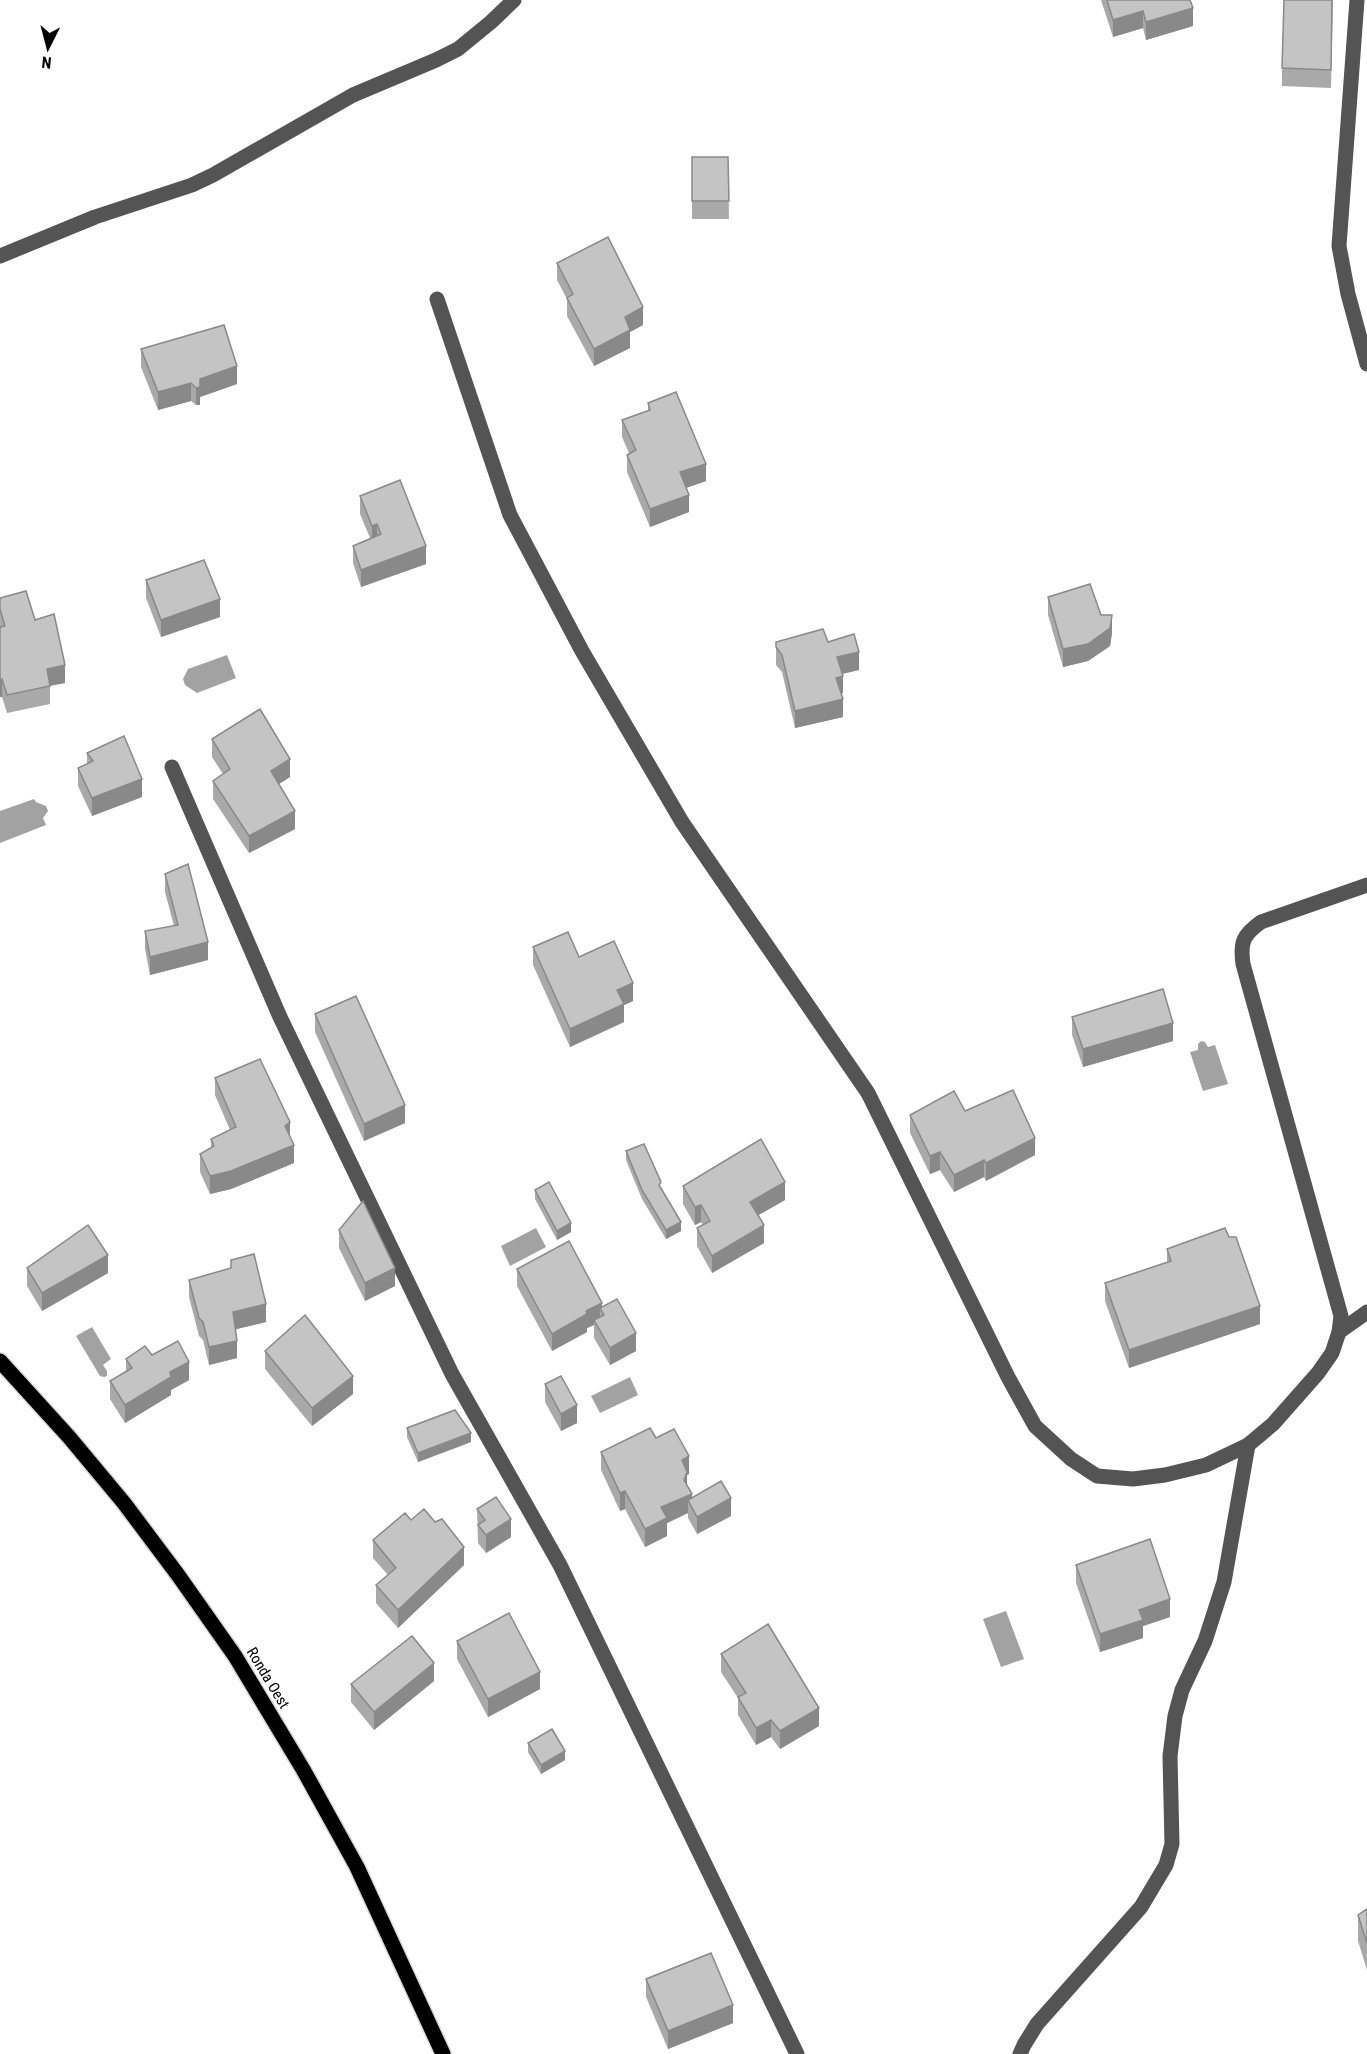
<svg xmlns="http://www.w3.org/2000/svg" width="1367" height="2054" font-family="'Roboto Condensed',sans-serif">
<rect width="100%" height="100%" fill="#fff"/>
<g fill="#a2a2a2">
<polygon points="227,655 236,678 197,693 185,685 183,679 188,669"/>
<polygon points="34,799 36,802 46,806 48,811 43,818 46,825 0,843 0,811"/>
<polygon points="1201,1041 1205,1042 1208,1047 1215,1045 1228,1084 1203,1091 1190,1052 1198,1050 1198,1044"/>
<polygon points="536,1228 546,1247 510,1266 501,1246"/>
<polygon points="92,1327 111,1359 103,1365 107,1371 107,1376 104,1377 100,1376 76,1336"/>
<polygon points="630,1377 638,1395 600,1413 591,1396"/>
<polygon points="1006,1611 1024,1659 1001,1667 983,1619"/>
</g>
<g fill="none" stroke-linecap="round" stroke-linejoin="round">
<g stroke="#dbdbdb" stroke-width="18">
<polyline id="major" points="0,1361 69,1437 124,1503 178,1575 235,1656 304,1771 357,1867 443,2054"/>
</g>
<g stroke="#545454" stroke-width="15">
<polyline points="1357,0 1339,246 1348,294 1367,364"/>
<polyline points="0,256 95,217 192,185 213,175 353,95 436,60 458,49 491,22 514,0"/>
<path d="M437,299L510,515L582,651L682,822L868,1093L1008,1377L1035,1426L1071,1459L1097,1476L1133,1479L1165,1475L1206,1465L1248,1445L1273,1424L1318,1373L1332,1353L1339,1332L1341,1316L1243,964C1240,942 1243,935 1261,922L1367,885"/>
<polyline points="172,767 280,1017 452,1374 560,1565 797,2054"/>
<polyline points="1339,1332 1367,1312"/>
<polyline points="1020,2054 1024,2045 1037,2024 1141,1907 1166,1865 1172,1844 1170,1756 1175,1716 1182,1690 1205,1641 1224,1582 1248,1445"/>
</g>
<use href="#major" stroke="#000" stroke-width="15"/>
</g>
<g fill="#a9a9a9">
<polygon points="1101,0 1190,0 1193,26 1146,40 1143,28 1113,37"/>
<polygon points="1333,0 1331,88 1282,86 1282,68"/>
<polygon points="692,157 728,157 729,219 692,219"/>
<polygon points="557,263 643,325 630,332 630,348 594,366 567,316 567,299 557,280"/>
<polygon points="141,349 237,384 200,397 200,405 196,405 191,401 158,410 141,367"/>
<polygon points="648,403 706,481 686,488 689,512 650,527 627,472 627,455 629,453 622,437 622,420 648,411"/>
<polygon points="360,496 426,564 361,587 353,563 353,546 370,538 360,514"/>
<polygon points="146,580 220,617 161,637 146,598"/>
<polygon points="1048,597 1101,615 1112,633 1110,646 1088,661 1063,667 1048,615"/>
<polygon points="0,598 35,620 65,683 50,686 50,704 7,713 2,697 0,697"/>
<polygon points="828,642 859,670 842,674 843,693 841,694 843,717 795,728 782,672 776,665 776,647"/>
<polygon points="212,739 290,777 279,784 295,829 249,853 213,799 213,781 223,774 212,757"/>
<polygon points="87,753 142,797 92,816 78,786 78,768 87,764"/>
<polygon points="165,874 208,960 150,975 145,949 145,931 174,926 165,892"/>
<polygon points="533,947 579,957 633,1001 624,1005 624,1022 570,1047 533,965"/>
<polygon points="315,1014 405,1123 364,1141 315,1032"/>
<polygon points="1072,1017 1173,1041 1083,1067 1072,1035"/>
<polygon points="215,1078 290,1135 294,1163 231,1189 210,1194 200,1172 200,1154 211,1148 211,1139 230,1130 215,1095"/>
<polygon points="965,1111 1035,1155 986,1181 984,1177 954,1192 940,1170 930,1174 910,1133 910,1115"/>
<polygon points="626,1151 661,1190 681,1231 666,1239 642,1199 626,1160"/>
<polygon points="683,1186 785,1200 758,1215 764,1243 712,1273 697,1246 697,1228 703,1225 701,1222 695,1225 683,1204"/>
<polygon points="535,1190 571,1232 557,1240 535,1199"/>
<polygon points="339,1230 395,1286 365,1301 339,1248"/>
<polygon points="1167,1249 1260,1324 1129,1368 1105,1301 1105,1283 1167,1262"/>
<polygon points="231,1260 266,1322 235,1329 237,1358 209,1365 203,1340 199,1336 189,1297 189,1280 231,1268"/>
<polygon points="27,1268 108,1273 42,1311 27,1286"/>
<polygon points="517,1269 602,1307 636,1351 610,1365 594,1338 594,1325 587,1328 587,1332 552,1351 517,1286"/>
<polygon points="265,1351 353,1394 312,1426 265,1369"/>
<polygon points="152,1355 189,1380 171,1390 171,1395 125,1423 110,1399 110,1381 126,1371 126,1359"/>
<polygon points="545,1384 577,1423 561,1431 545,1402"/>
<polygon points="407,1428 471,1442 418,1462 407,1437"/>
<polygon points="656,1438 689,1474 687,1475 687,1486 692,1498 731,1516 697,1534 688,1518 688,1513 667,1523 667,1536 645,1547 625,1509 620,1511 601,1470 601,1452"/>
<polygon points="477,1509 511,1537 486,1553 478,1543"/>
<polygon points="411,1520 464,1565 398,1628 376,1603 376,1585 388,1575 373,1558 373,1540"/>
<polygon points="1076,1565 1170,1617 1143,1626 1143,1638 1100,1652 1076,1583"/>
<polygon points="457,1641 540,1689 488,1717 457,1659"/>
<polygon points="721,1654 819,1726 780,1749 771,1737 756,1745 738,1715 738,1698 721,1672"/>
<polygon points="434,1681 374,1730 351,1702 351,1684"/>
<polygon points="528,1743 565,1760 541,1774 528,1752"/>
<polygon points="1367,1909 1367,1970 1358,1941 1358,1915"/>
<polygon points="646,1979 733,2023 668,2049 646,1997"/>
</g>
<g fill="#898989">
<polygon points="1193,8 1193,26 1146,40 1146,22"/>
<polygon points="1143,11 1143,28 1113,37 1113,20"/>
<polygon points="643,307 643,325 630,332 630,348 594,366 594,349 625,317"/>
<polygon points="237,366 237,384 200,397 200,405 196,405 196,388 200,379"/>
<polygon points="191,383 191,401 158,410 158,392"/>
<polygon points="706,464 706,481 680,490 680,472"/>
<polygon points="689,495 689,512 650,527 650,509"/>
<polygon points="377,524 377,542 372,544 372,526"/>
<polygon points="426,546 426,564 361,587 361,570"/>
<polygon points="220,599 220,617 161,637 161,620"/>
<polygon points="1112,615 1112,633 1110,646 1088,661 1063,667 1063,649"/>
<polygon points="859,652 859,670 837,675 837,657"/>
<polygon points="65,665 65,683 47,686 47,669"/>
<polygon points="843,676 843,693 836,696 836,678"/>
<polygon points="2,679 2,697 0,697 0,680"/>
<polygon points="843,699 843,717 795,728 795,711"/>
<polygon points="290,759 290,777 271,789 271,771"/>
<polygon points="142,779 142,797 92,816 92,798"/>
<polygon points="295,811 295,829 249,853 249,836"/>
<polygon points="208,942 208,960 150,975 150,957"/>
<polygon points="633,983 633,1001 624,1005 624,1022 570,1047 570,1029 617,990"/>
<polygon points="1173,1023 1173,1041 1083,1067 1083,1049"/>
<polygon points="405,1105 405,1123 364,1141 364,1124"/>
<polygon points="290,1122 290,1140 285,1126"/>
<polygon points="1035,1138 1035,1155 986,1181 986,1163"/>
<polygon points="294,1145 294,1163 231,1189 210,1194 210,1176"/>
<polygon points="940,1152 940,1170 930,1174 930,1156"/>
<polygon points="984,1160 984,1177 954,1192 954,1175"/>
<polygon points="785,1182 785,1200 750,1220 750,1202"/>
<polygon points="701,1205 701,1222 695,1225 695,1207"/>
<polygon points="681,1222 681,1231 666,1239 666,1230"/>
<polygon points="571,1223 571,1232 557,1240 557,1231"/>
<polygon points="764,1225 764,1243 712,1273 712,1256"/>
<polygon points="108,1255 108,1273 42,1311 42,1293"/>
<polygon points="395,1268 395,1286 365,1301 365,1283"/>
<polygon points="602,1303 602,1312 600,1308 600,1322 594,1320 594,1325 587,1328 587,1332 552,1351 552,1334 586,1311"/>
<polygon points="266,1304 266,1322 233,1330 233,1312"/>
<polygon points="1260,1306 1260,1324 1129,1368 1129,1350"/>
<polygon points="636,1333 636,1351 610,1365 610,1348"/>
<polygon points="237,1341 237,1358 209,1365 209,1347"/>
<polygon points="189,1362 189,1380 171,1390 171,1395 125,1423 125,1405 170,1372"/>
<polygon points="353,1376 353,1394 312,1426 312,1408"/>
<polygon points="577,1405 577,1423 561,1431 561,1414"/>
<polygon points="471,1433 471,1442 418,1462 418,1453"/>
<polygon points="689,1456 689,1474 687,1475 687,1490 692,1494 692,1507 688,1500 688,1513 667,1523 667,1536 645,1547 645,1529 682,1460"/>
<polygon points="625,1491 625,1509 620,1511 620,1493"/>
<polygon points="731,1498 731,1516 697,1534 697,1517"/>
<polygon points="511,1519 511,1537 486,1553 486,1535"/>
<polygon points="464,1547 464,1565 398,1628 398,1610"/>
<polygon points="1170,1599 1170,1617 1143,1626 1143,1638 1100,1652 1100,1634 1139,1610"/>
<polygon points="434,1663 434,1681 374,1730 374,1712"/>
<polygon points="540,1672 540,1689 488,1717 488,1699"/>
<polygon points="819,1708 819,1726 780,1749 780,1731"/>
<polygon points="771,1720 771,1737 756,1745 756,1728"/>
<polygon points="565,1751 565,1760 541,1774 541,1765"/>
<polygon points="733,2005 733,2023 668,2049 668,2031"/>
</g>
<g fill="#c4c4c4" stroke="#898989" stroke-width="1.5">
<polygon points="1107,0 1190,0 1193,8 1146,22 1143,11 1113,20"/>
<polygon points="1284,0 1332,0 1331,70 1282,68"/>
<polygon points="692,157 728,157 729,201 692,201"/>
<polygon points="608,237 643,307 625,317 630,330 594,349 567,298 573,294 557,263"/>
<polygon points="224,325 237,366 200,379 200,387 196,388 191,383 158,392 141,349"/>
<polygon points="676,392 706,464 680,472 689,495 650,509 627,455 636,450 622,420 650,410 648,403"/>
<polygon points="400,480 426,546 361,570 353,546 381,534 377,524 372,526 360,496"/>
<polygon points="204,560 220,599 161,620 146,580"/>
<polygon points="1090,584 1101,615 1112,615 1110,628 1088,644 1063,649 1048,597"/>
<polygon points="26,591 35,620 54,614 65,665 47,669 50,686 7,695 2,679 0,680 0,627 5,626 0,609 0,598"/>
<polygon points="823,629 828,642 854,634 859,652 837,657 843,676 836,678 843,699 795,711 782,655 776,647 776,642"/>
<polygon points="260,709 290,759 271,771 295,811 249,836 213,781 230,769 212,739"/>
<polygon points="124,736 142,779 92,798 78,768 93,761 87,753"/>
<polygon points="188,864 208,942 150,957 145,931 178,925 165,874"/>
<polygon points="568,932 579,957 614,941 633,983 617,990 624,1004 570,1029 533,947"/>
<polygon points="1163,989 1173,1023 1083,1049 1072,1017"/>
<polygon points="356,996 405,1105 364,1124 315,1014"/>
<polygon points="260,1059 290,1122 285,1126 294,1145 231,1171 210,1176 200,1154 214,1146 211,1139 236,1127 215,1078"/>
<polygon points="1013,1090 1035,1138 986,1163 984,1160 954,1175 940,1152 930,1156 910,1115 954,1091 965,1111"/>
<polygon points="761,1139 785,1182 750,1202 764,1225 712,1256 697,1228 710,1221 701,1205 695,1207 683,1186"/>
<polygon points="644,1144 661,1182 659,1185 681,1222 666,1230 642,1190 626,1151"/>
<polygon points="549,1182 571,1223 557,1231 535,1190"/>
<polygon points="363,1201 395,1268 365,1283 339,1230"/>
<polygon points="88,1225 108,1255 42,1293 27,1268"/>
<polygon points="1225,1228 1229,1237 1236,1237 1260,1306 1129,1350 1105,1283 1171,1261 1167,1249"/>
<polygon points="569,1241 602,1303 586,1311 587,1314 552,1334 517,1269"/>
<polygon points="254,1254 266,1304 233,1312 237,1341 209,1347 203,1322 199,1318 189,1280 231,1268 231,1260"/>
<polygon points="617,1299 636,1333 610,1348 594,1320 604,1315 600,1308"/>
<polygon points="305,1315 353,1376 312,1408 265,1351"/>
<polygon points="178,1341 189,1362 170,1372 171,1377 125,1405 110,1381 132,1368 126,1359 145,1346 152,1355"/>
<polygon points="561,1376 577,1405 561,1414 545,1384"/>
<polygon points="455,1410 471,1433 418,1453 407,1428"/>
<polygon points="650,1428 656,1438 674,1429 689,1456 682,1460 687,1472 684,1480 692,1494 661,1507 667,1518 645,1529 625,1491 620,1493 601,1452"/>
<polygon points="721,1481 731,1498 697,1517 688,1500"/>
<polygon points="496,1497 511,1519 486,1535 478,1525 485,1520 477,1509"/>
<polygon points="424,1509 435,1522 442,1519 464,1547 398,1610 376,1585 396,1568 373,1540 405,1513 411,1520"/>
<polygon points="1150,1539 1170,1599 1139,1610 1143,1620 1100,1634 1076,1565"/>
<polygon points="509,1613 540,1672 488,1699 457,1641"/>
<polygon points="768,1624 819,1708 780,1731 771,1720 756,1728 738,1697 746,1693 721,1654"/>
<polygon points="412,1636 434,1663 374,1712 351,1684"/>
<polygon points="552,1729 565,1751 541,1765 528,1743"/>
<polygon points="1367,1909 1367,1943 1358,1915"/>
<polygon points="711,1953 733,2005 668,2031 646,1979"/>
</g>
<g text-anchor="middle" stroke-width="4.5" stroke-linejoin="round" paint-order="stroke">
<g font-size="15" fill="#000" stroke="#fff">
<text transform="translate(268 1678) rotate(59)" y="5">Ronda Oest</text>
</g>
</g>
<g transform="translate(48 48) rotate(186)" stroke="#ffffff" stroke-width="4.5" paint-order="stroke">
<path d="M0-4.5L10 22L0 15L-10 22Z" fill="#000000"/>
<text y="-9" font-size="16" font-weight="bold" text-anchor="middle" fill="#000000">N</text>
</g>
</svg>
